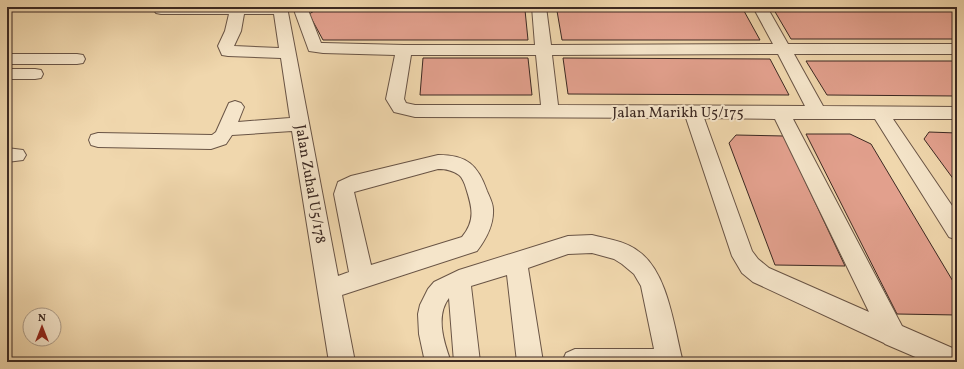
<svg xmlns="http://www.w3.org/2000/svg" width="964" height="369" font-family="Vollkorn,serif">
<rect width="100%" height="100%" fill="#f0d7ad"/>
<filter id="stains"><feTurbulence type="fractalNoise" baseFrequency=".005" numOctaves="4"/><feColorMatrix values="0 0 0 0 .2 0 0 0 0 .09 0 0 0 0 .02 0 0 0 .5 -.17"/></filter>
<radialGradient id="worn" r=".72"><stop offset=".6" stop-color="#630" stop-opacity="0"/><stop offset="1" stop-color="#630" stop-opacity=".3"/></radialGradient>
<g fill="#e2a08d" stroke="#3c2922">
<polygon points="316,10 525,10 528,40 323,40 309,14"/>
<polygon points="774,10 957,11 957,39 791,39"/>
<polygon points="557,11 744,11 760,40 562,40"/>
<polygon points="423,58 528,58 532,95 420,95"/>
<polygon points="563,58 770,59 789,95 568,94"/>
<polygon points="806,61 957,61 957,96 827,95"/>
<polygon points="929,132 957,133 957,184 924,139"/>
<polygon points="806,134 850,134 871,144 957,288 957,315 897,314"/>
<polygon points="736,135 784,136 845,266 775,265 729,143"/>
</g>
<g fill="none" stroke-linecap="round" stroke-linejoin="round">
<g stroke="#695445" stroke-width="2">
<g id="minor">
<path d="M156,7H287L338,276L349,272L334,194L338,182L351,176L438,155C467,155 478,165 487,191C489,196 493,203 493,209C494,225 486,239 477,251L342,295L355,362H329L292,131L232,135L226,144L211,149L98,147L91,145L89,140L91,135L98,133L212,135L216,132L229,103L235,101L241,103L244,107L238,122L290,118L281,58L228,56L222,55L218,46L225,31L229,14H161L156,13L154,10ZM244,14H274L279,48L234,46L241,31ZM438,169C446,169 452,170 459,175C462,177 465,184 466,188C472,207 476,220 462,237L371,265L354,192Z"/>
<path d="M295,7H309L308,10L321,43H323L404,45H535L532,7H546L551,45L773,44L753,7H767L788,44H957V54H794L823,106L957,107V119H893L957,213V240L949,237L875,119H793L902,326L957,350V362H927L885,344L884,343L753,282L742,273L732,256L686,118L415,117L394,112L386,99L395,55L323,53L309,51L294,10ZM778,54L805,106L558,105L552,55ZM411,55H536L541,105H415L406,103L404,99ZM704,118L775,119L869,312L769,268L758,259L752,251Z"/>
<polygon points="7,54 77,54 83,55 85,59 83,63 77,64 7,64"/>
<polygon points="7,69 35,69 41,70 43,74 41,78 35,79 7,79"/>
<polygon points="7,148 23,150 26,155 23,160 7,162"/>
<path d="M592,235C608,239 625,241 638,251C668,271 674,328 683,362H562L566,353L575,349H654L641,286L634,274L622,264L614,259L592,253L568,254L528,268L543,362H517L507,275L471,286L480,362H454L449,298C435,316 444,343 451,362H425L419,334L418,314L420,305L428,289L434,282L459,270L568,236Z"/>
</g>
</g>
<use href="#minor" fill="#f5e5ca" fill-rule="evenodd"/>
</g>
<g text-anchor="middle" stroke-width="4" stroke-linejoin="round" paint-order="stroke">
<g font-size="15" fill="#3c2922" stroke="#f5e5ca">
<text x="678" y="117">Jalan Marikh U5/175</text>
<text transform="translate(311 184) rotate(80)" y="5">Jalan Zuhal U5/178</text>
</g>
</g>
<rect width="964" height="369" fill="none" stroke="#f0d7ad" stroke-width="24"/>
<rect x="8" y="8" width="948" height="353" fill="none" stroke="#3c2922" stroke-width="2"/>
<rect x="12" y="12" width="940" height="345" fill="none" stroke="#3c2922"/>
<g transform="translate(42 327)"><circle r="19" fill="#f5e5ca" stroke="#ab9a87"/>
<path d="M0-3L7 15L0 10L-7 15Z" fill="#8f2418"/>
<text y="-6" font-size="11" font-weight="bold" text-anchor="middle" fill="#3c2922">N</text>
</g>
<rect width="100%" height="100%" filter="url(#stains)"/>
<rect width="100%" height="100%" fill="url(#worn)"/>
</svg>
